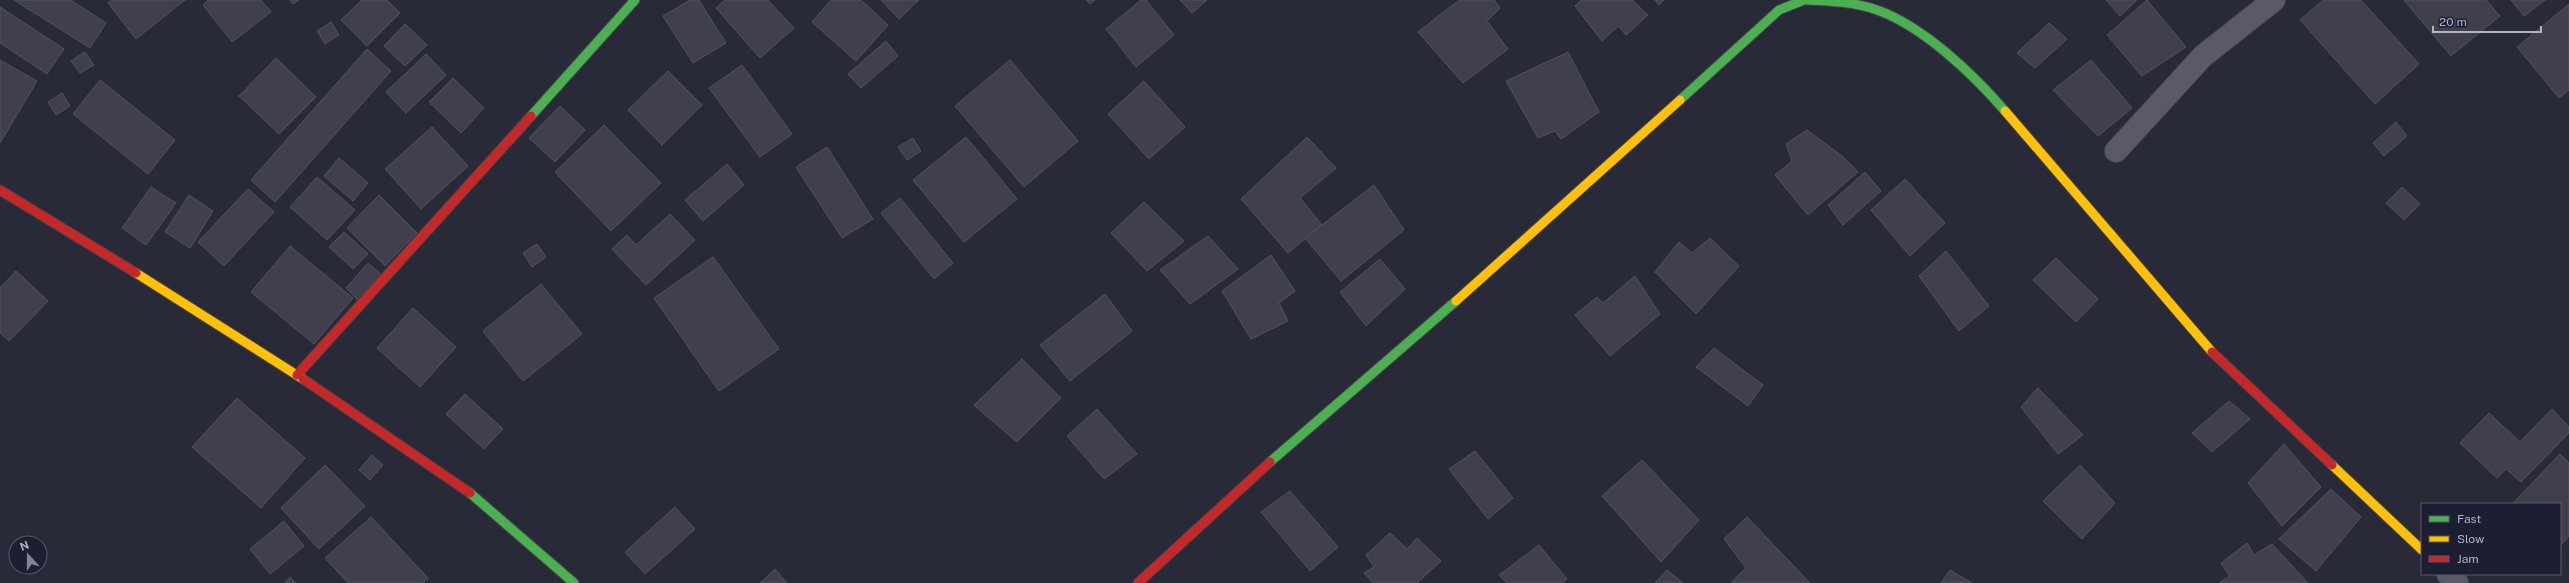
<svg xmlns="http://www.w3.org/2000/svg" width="2569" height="583" font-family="'Public Sans',sans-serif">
<rect width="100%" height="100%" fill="#292a37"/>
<g fill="#40404c" stroke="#51525e">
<polygon points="14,0 71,0 106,23 90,48"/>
<polygon points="112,0 185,0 136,39 108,3"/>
<polygon points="208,0 261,0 271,12 232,42 203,5"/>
<polygon points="290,0 299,0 293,4"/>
<polygon points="362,0 387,0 400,13 367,46 341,20"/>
<polygon points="690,0 699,0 726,43 693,63 663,16"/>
<polygon points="725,0 768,0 794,28 760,58 716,8"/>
<polygon points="831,0 861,0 888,25 856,61 812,22"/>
<polygon points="881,0 919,0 899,19"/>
<polygon points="1086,0 1095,0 1090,4"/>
<polygon points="1141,0 1146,0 1174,35 1136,67 1106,29"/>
<polygon points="1180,0 1207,0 1192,13"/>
<polygon points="1459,0 1494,0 1500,8 1487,21 1508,49 1463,83 1418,32"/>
<polygon points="1581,0 1632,0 1648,15 1626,35 1618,26 1602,41 1575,6"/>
<polygon points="1655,0 1664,0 1659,5"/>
<polygon points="2106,0 2137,0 2120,16"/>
<polygon points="2147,0 2186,47 2142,76 2107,35"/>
<polygon points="2323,0 2361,0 2419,64 2375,104 2300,20"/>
<polygon points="2404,0 2486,0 2500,16 2451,56"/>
<polygon points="2511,0 2545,0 2524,16"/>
<polygon points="2569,4 2569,90 2559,98 2517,47"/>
<polygon points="0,7 64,49 47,74 0,43"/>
<polygon points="331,22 339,35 325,44 317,31"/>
<polygon points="2049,23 2067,39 2035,68 2017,53"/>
<polygon points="405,24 427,45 405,66 384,46"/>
<polygon points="886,41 898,56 861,88 848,74"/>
<polygon points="367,49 391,71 275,202 251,180"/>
<polygon points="85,52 94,65 80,73 71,61"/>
<polygon points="1568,52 1599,112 1561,139 1555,131 1538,138 1506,81"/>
<polygon points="426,54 446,75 406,113 386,92"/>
<polygon points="276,58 316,97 279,134 239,96"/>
<polygon points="0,60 37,81 0,143"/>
<polygon points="1010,60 1078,141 1024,187 955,106"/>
<polygon points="2091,60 2132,108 2098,136 2053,90"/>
<polygon points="742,65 792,134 760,157 709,88"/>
<polygon points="668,71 702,105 662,145 628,110"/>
<polygon points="453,78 484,108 461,133 429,102"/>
<polygon points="100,80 175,140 148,174 73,114"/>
<polygon points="1144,81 1185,127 1149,159 1108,114"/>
<polygon points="62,93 70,106 56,115 48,102"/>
<polygon points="560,106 585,130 555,162 529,138"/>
<polygon points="2396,122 2407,136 2384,156 2373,143"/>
<polygon points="604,125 661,183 611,231 555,172"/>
<polygon points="432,127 468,166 421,209 385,169"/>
<polygon points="1807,130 1842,156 1858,172 1808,215 1775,175 1792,161 1786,144"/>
<polygon points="966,137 1017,199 964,242 913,180"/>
<polygon points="1307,137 1336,168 1300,198 1322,225 1288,253 1241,199"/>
<polygon points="913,138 921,151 907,160 898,147"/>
<polygon points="827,147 873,219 842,238 796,167"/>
<polygon points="339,158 368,183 353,201 324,176"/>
<polygon points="727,164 744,185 703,221 685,200"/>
<polygon points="1865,172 1881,191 1843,225 1828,205"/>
<polygon points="317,177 355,210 327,240 290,207"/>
<polygon points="1905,179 1945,223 1910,256 1871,210"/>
<polygon points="1374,185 1404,230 1341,281 1305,238"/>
<polygon points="151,187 176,203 146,245 122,228"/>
<polygon points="2402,187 2420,204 2404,220 2386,203"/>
<polygon points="248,189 274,212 224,266 198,242"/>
<polygon points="189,195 213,211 190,248 165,232"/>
<polygon points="379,195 417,233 385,266 347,228"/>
<polygon points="900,198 953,263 934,279 881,213"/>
<polygon points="1144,202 1184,241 1147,271 1111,233"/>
<polygon points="670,214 695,240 646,285 612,249 627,235 636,245"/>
<polygon points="344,232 368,254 353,269 329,247"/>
<polygon points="1208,236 1238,269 1190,304 1160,270"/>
<polygon points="1710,238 1739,266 1696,314 1655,272 1679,242 1692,253"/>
<polygon points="537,244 546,257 532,267 523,253"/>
<polygon points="290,246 353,298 314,344 251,292"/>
<polygon points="1946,251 1989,306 1959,331 1919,276"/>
<polygon points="1271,255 1295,291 1279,303 1288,321 1251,339 1222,291"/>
<polygon points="713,257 779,349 719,391 654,298"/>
<polygon points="2056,258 2098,299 2076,322 2033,280"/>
<polygon points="1380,259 1405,289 1366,326 1340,292"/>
<polygon points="368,263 382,275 359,301 346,288"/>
<polygon points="16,271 48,301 9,341 0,333 0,288"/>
<polygon points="1635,276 1660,314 1610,356 1575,315 1597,297 1603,303"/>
<polygon points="541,284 582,334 523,381 483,331"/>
<polygon points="1105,294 1132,331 1070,381 1040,345"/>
<polygon points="413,308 456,347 420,387 377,348"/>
<polygon points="1714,348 1763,385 1748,406 1696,367"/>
<polygon points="1022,359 1061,398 1017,442 974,405"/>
<polygon points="2038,388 2083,435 2058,454 2021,407"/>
<polygon points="465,394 503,429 484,449 446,414"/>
<polygon points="237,398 305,458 261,508 192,447"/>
<polygon points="2229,401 2250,419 2212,452 2192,433"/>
<polygon points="1097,409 1137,454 1104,479 1067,436"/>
<polygon points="2552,409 2569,427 2569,433 2521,482 2506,469 2497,478 2460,443 2489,413 2520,442"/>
<polygon points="2284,444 2321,487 2282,526 2248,483"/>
<polygon points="1475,451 1513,498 1488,519 1449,469"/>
<polygon points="2560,454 2569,463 2569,536 2560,546 2560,504 2512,504"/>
<polygon points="372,455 383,465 370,480 359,470"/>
<polygon points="1642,460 1699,520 1661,562 1602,496"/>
<polygon points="325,465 365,506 319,549 281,508"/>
<polygon points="2080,465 2115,503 2082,539 2043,501"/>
<polygon points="2331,489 2361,517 2316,571 2279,539"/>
<polygon points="1290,491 1338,547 1310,571 1261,512"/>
<polygon points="675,507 695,529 645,574 625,552"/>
<polygon points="371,517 428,578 423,583 348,583 325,558"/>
<polygon points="1747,517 1810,583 1731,583 1746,568 1724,539"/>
<polygon points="284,521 304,546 270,574 250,549"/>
<polygon points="1390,533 1407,549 1417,538 1441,561 1417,583 1373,583 1364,573 1374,567 1366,555"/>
<polygon points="2247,543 2254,555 2272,544 2308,583 2219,583 2230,576 2221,563"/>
<polygon points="1539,545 1567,579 1563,583 1507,583 1499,575"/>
<polygon points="775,569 787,583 760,583"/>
<polygon points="1667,570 1683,583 1655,583"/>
<polygon points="1950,570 1972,583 1941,583"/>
<polygon points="290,577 296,583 285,583"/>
</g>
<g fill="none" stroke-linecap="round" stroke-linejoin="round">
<g stroke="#44444e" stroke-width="24">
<g id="street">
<polyline points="2116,151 2203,56 2274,0"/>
<polyline points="2448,574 2457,583"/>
</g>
</g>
<g stroke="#44444e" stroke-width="11">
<g id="fast">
<path d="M1807,0C1830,1 1854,2 1877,10C1923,26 1974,75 2005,111"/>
<polyline points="1680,100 1779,10 1804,0"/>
<polyline points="531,116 635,0"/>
<polyline points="1270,462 1456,301"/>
<polyline points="470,493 574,583"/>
</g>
</g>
<g stroke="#44444e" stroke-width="11">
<g id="slow">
<polyline points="2005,111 2212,352"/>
<polyline points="136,273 303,379"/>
<polyline points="1456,301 1680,100"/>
<polyline points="2332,465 2422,550"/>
</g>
</g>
<g stroke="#44444e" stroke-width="11">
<g id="jam">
<polyline points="0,190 136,273"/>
<polyline points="2212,352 2332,465"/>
<polyline points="297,375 531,116"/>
<polyline points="303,379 470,493"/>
<polyline points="1138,583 1270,462"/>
</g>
</g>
<use href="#street" stroke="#595a65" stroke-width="22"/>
<use href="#fast" stroke="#4caf50" stroke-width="9"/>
<use href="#slow" stroke="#ffc107" stroke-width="9"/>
<use href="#jam" stroke="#c62828" stroke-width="9"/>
</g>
<rect x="2421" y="503" width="140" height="72" fill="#1c1e31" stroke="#585a6d"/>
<rect x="2429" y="516" width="20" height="6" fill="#4caf50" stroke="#585a6d"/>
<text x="2457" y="523" font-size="12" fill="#b2b3c8">Fast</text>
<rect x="2429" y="536" width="20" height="6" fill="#ffc107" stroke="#585a6d"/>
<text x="2457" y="543" font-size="12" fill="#b2b3c8">Slow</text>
<rect x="2429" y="556" width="20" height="6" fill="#c62828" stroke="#585a6d"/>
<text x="2457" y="563" font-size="12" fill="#b2b3c8">Jam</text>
<g transform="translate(28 555) rotate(339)"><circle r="19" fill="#1c1e31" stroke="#585a6d"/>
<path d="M0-3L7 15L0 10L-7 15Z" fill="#828395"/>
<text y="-6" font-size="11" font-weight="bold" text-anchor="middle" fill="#b2b3c8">N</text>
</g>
<path d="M2433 26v6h108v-6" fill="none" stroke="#b2b3c8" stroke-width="2"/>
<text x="2439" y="26" font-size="12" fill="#b2b3c8" stroke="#1c1e31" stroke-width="3" paint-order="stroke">20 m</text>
</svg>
